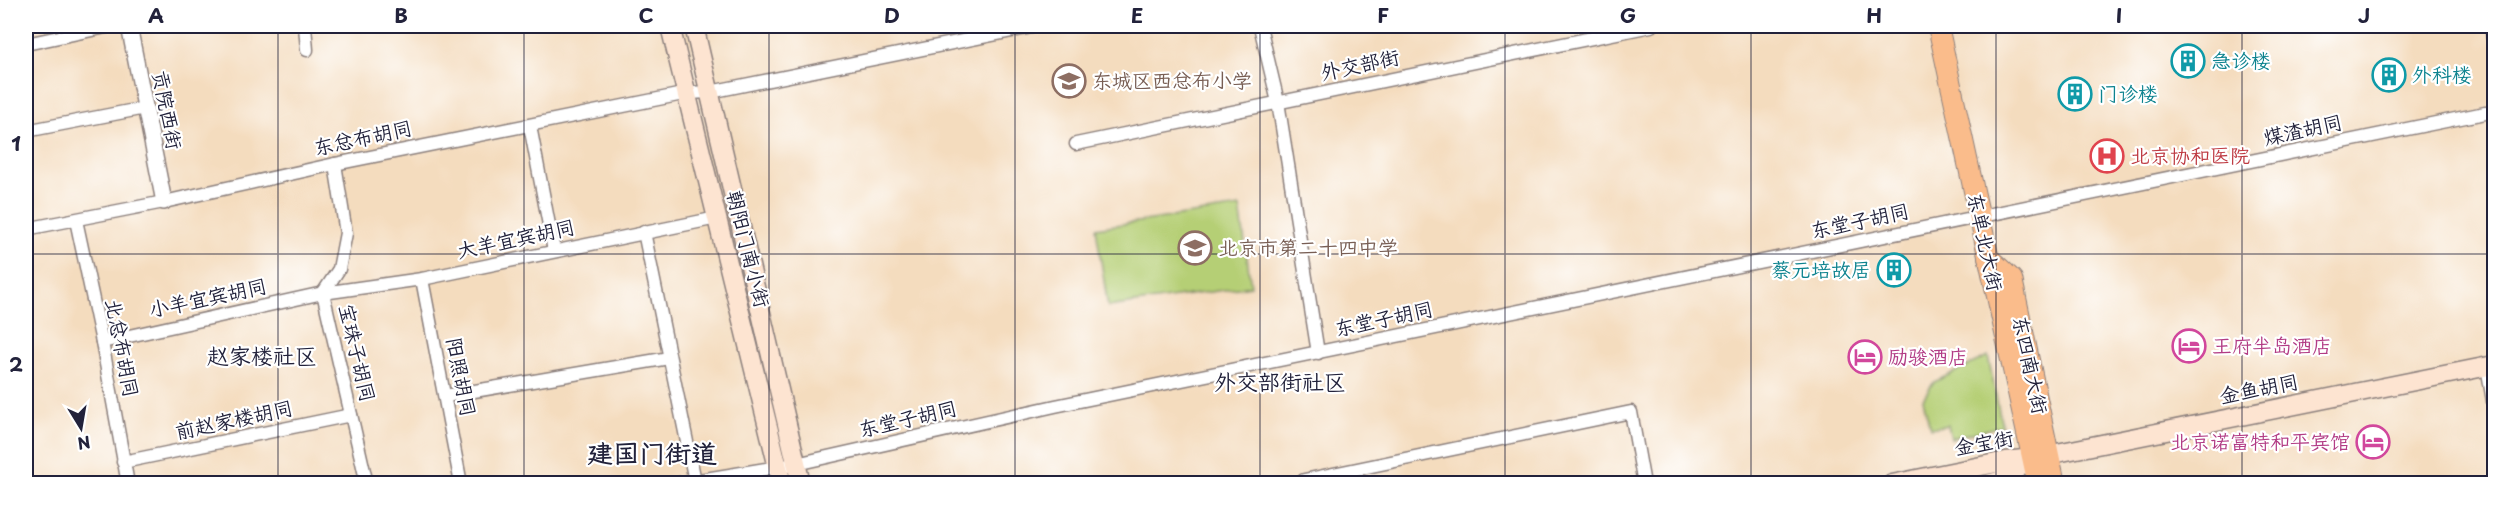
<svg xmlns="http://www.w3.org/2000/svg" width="2520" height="509" font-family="'Playpen Sans','LXGW WenKai TC',sans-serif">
<rect width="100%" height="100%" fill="#fff"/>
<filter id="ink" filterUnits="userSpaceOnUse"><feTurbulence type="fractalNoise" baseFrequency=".0167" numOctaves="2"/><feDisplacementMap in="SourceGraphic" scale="12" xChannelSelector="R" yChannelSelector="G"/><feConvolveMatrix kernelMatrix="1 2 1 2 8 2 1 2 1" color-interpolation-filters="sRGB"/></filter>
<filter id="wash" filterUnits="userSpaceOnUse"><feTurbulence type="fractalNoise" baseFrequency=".008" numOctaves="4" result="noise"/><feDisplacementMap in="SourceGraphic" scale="24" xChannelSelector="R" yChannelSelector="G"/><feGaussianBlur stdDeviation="1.35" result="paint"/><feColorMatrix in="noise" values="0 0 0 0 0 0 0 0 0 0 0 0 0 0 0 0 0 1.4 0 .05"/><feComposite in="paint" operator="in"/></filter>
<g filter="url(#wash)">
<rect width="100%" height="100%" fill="#f4dcbe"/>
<g fill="#b5cf74" stroke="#6c7858" stroke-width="1.5">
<polygon points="1240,207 1251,286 1108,307 1096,228"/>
<polygon points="1988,356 2002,426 1951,438 1948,425 1930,428 1923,399 1934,382"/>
</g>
</g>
<g filter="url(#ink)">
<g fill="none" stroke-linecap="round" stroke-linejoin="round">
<g stroke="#8b7f7c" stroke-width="15">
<g id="minor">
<polyline points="305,26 307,50"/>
<polyline points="1260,26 1278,102 1318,353"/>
<polyline points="26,44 111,26"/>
<polyline points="530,126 554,251"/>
<polyline points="26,131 145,108"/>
<polyline points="1076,144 1651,26"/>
<polyline points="335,164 346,233 339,269 323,293 367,484"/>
<polyline points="76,220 102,342 128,484"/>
<polyline points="26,229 164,202 335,164 688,93 710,92 1037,26"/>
<polyline points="644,232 695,481"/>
<polyline points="422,279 461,484"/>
<polyline points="102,342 323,293 422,279 717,218"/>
<polyline points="2487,366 2494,407"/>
<polyline points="445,396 669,358"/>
<polyline points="123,462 351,415"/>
<polyline points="675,484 796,464 1055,406 2485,113 2494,113"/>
<polyline points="1303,484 1304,480 1631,412 1644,484"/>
</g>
</g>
<g stroke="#8b7f7c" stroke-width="18">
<g id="tertiary">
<polyline points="129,26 164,202"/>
<polyline points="2493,26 2494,37"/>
</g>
</g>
<g stroke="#8b7f7c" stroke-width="21">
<g id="secondary">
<polyline points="670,26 782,484"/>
<polyline points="694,26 801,484"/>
<polyline points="1892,484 2006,461 2032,458 2494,365"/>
<polyline points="1988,484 1999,481 2030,460"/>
</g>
</g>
<g stroke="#8b7f7c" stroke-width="22">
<g id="primary">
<polyline points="1938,26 2038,484"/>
<polyline points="1988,257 2012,279 2055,484"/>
</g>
</g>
<use href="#minor" stroke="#fff" stroke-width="12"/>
<use href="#tertiary" stroke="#fff" stroke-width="15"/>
<use href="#secondary" stroke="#fde4d1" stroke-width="18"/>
<use href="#primary" stroke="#fabc8b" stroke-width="20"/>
</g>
</g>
<path fill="none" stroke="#22223b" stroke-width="1.5" stroke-opacity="0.55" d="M278,26V484M524,26V484M769,26V484M1015,26V484M1260,26V484M1505,26V484M1751,26V484M1996,26V484M2242,26V484M26,254H2494"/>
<defs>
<g id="building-ring" transform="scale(1.725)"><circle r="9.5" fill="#fff" stroke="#0f9aa8" stroke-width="1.5"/><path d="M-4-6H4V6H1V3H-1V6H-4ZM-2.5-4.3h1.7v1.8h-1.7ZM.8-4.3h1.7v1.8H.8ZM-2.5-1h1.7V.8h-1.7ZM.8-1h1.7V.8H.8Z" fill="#0f9aa8"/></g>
<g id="school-ring" transform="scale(1.725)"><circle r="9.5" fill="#fff" stroke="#8d6e63" stroke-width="1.5"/><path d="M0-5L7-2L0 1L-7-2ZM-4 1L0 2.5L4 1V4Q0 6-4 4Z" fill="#8d6e63"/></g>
<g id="hospital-ring" transform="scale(1.725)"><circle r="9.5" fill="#fff" stroke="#e0444e" stroke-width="1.5"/><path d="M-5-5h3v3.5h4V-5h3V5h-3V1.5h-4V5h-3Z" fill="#e0444e"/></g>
<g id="hotel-ring" transform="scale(1.725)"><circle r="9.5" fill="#fff" stroke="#d1479c" stroke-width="1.5"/><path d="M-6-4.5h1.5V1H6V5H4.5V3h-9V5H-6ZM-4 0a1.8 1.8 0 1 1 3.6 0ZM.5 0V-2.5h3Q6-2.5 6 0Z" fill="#d1479c"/></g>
</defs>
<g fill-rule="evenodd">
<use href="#building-ring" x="2188" y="61"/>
<use href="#building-ring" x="2389" y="75"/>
<use href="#school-ring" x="1069" y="81"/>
<use href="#building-ring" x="2075" y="94"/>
<use href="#hospital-ring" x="2107" y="156"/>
<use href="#school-ring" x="1195" y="248"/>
<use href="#building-ring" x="1894" y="270"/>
<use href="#hotel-ring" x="2189" y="346"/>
<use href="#hotel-ring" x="1865" y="357"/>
<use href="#hotel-ring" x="2373" y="442"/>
</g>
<g text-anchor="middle" stroke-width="4.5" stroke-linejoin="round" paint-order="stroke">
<g font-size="20" fill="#0d838f" stroke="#fff" text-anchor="start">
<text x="2211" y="68">急诊楼</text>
<text x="2412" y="82">外科楼</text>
<text x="2098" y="101">门诊楼</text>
<text x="1871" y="277" text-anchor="end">蔡元培故居</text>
</g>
<g font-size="20" fill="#22223b" stroke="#fff">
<text transform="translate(1360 65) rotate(-12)" y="7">外交部街</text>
<text transform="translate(167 110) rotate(79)" y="7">贡院西街</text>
<text transform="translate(2303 130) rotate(-12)" y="7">煤渣胡同</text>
<text transform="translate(363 138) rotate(-12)" y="7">东总布胡同</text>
<text transform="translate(1860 221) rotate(-12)" y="7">东堂子胡同</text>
<text transform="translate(516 239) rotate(-12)" y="7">大羊宜宾胡同</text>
<text transform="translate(1985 242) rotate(78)" y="7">东单北大街</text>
<text transform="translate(748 249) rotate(76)" y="7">朝阳门南小街</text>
<text transform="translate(208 298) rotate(-12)" y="7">小羊宜宾胡同</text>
<text transform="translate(1384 319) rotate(-12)" y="7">东堂子胡同</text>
<text transform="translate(122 348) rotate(79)" y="7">北总布胡同</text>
<text transform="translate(357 353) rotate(77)" y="7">宝珠子胡同</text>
<text transform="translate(2030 365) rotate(78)" y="7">东四南大街</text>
<text transform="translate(461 377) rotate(79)" y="7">阳照胡同</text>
<text transform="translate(2259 389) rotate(-11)" y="7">金鱼胡同</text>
<text transform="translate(908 419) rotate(-13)" y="7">东堂子胡同</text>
<text transform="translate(234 420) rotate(-12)" y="7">前赵家楼胡同</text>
<text transform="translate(1984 443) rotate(-10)" y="7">金宝街</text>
</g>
<g font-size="20" fill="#785e54" stroke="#fff" text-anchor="start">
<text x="1092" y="88">东城区西总布小学</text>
<text x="1218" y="255">北京市第二十四中学</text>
</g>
<g font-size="20" fill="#be3a42" stroke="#fff" text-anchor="start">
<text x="2130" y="163">北京协和医院</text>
</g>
<g font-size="20" fill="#b23c85" stroke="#fff" text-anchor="start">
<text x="2212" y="353">王府半岛酒店</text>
<text x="1888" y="364">励骏酒店</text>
<text x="2350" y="449" text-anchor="end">北京诺富特和平宾馆</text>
</g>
<g font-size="22" fill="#22223b" stroke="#fff">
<text x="262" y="364">赵家楼社区</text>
<text x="1280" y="390">外交部街社区</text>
</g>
<g font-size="26" font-weight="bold" fill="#22223b" stroke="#fff">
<text x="652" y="463">建国门街道</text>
</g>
</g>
<rect width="2520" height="509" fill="none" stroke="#fff" stroke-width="66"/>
<g transform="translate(81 428) rotate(169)" stroke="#ffffff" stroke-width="4.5" paint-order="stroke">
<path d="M0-4.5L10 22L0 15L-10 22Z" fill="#22223b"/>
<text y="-9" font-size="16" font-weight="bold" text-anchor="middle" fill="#22223b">N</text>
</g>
<rect x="33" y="33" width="2454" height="443" fill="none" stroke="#22223b" stroke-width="2"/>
<g font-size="20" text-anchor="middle" font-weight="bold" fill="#22223b">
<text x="156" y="23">A</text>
<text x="401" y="23">B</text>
<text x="646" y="23">C</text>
<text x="892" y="23">D</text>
<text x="1137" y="23">E</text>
<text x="1383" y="23">F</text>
<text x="1628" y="23">G</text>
<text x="1874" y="23">H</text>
<text x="2119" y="23">I</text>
<text x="2364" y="23">J</text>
<text x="16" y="151">1</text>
<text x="16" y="372">2</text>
</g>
</svg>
